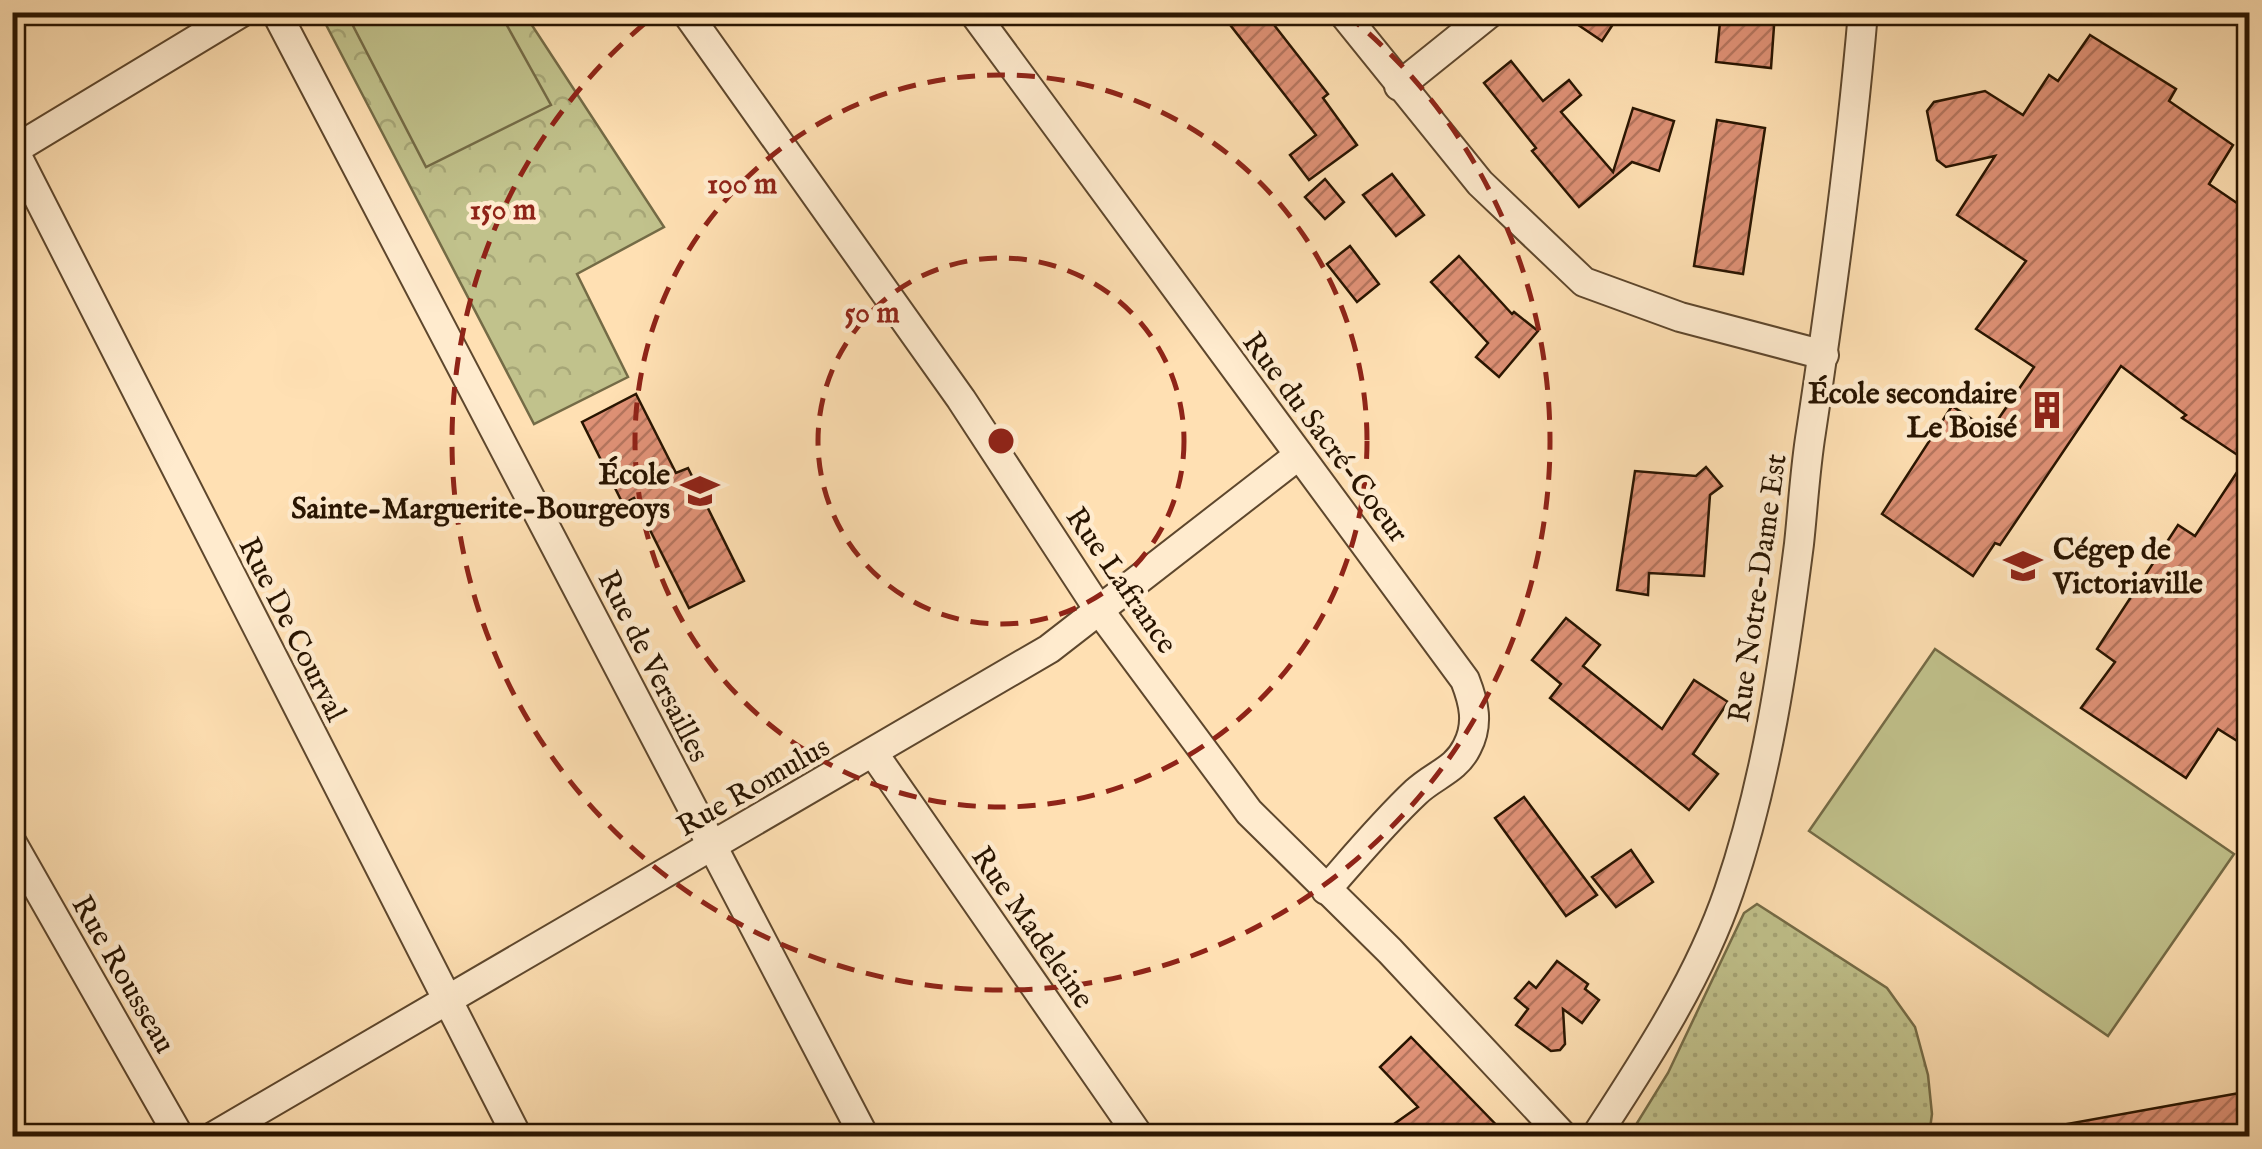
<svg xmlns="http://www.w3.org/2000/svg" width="2262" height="1149" font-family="'IM FELL English',serif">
<defs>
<pattern id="grass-dots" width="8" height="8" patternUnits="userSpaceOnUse" patternTransform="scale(2.5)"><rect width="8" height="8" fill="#c1c28c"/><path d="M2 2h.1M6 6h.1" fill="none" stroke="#a6a677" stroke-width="1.8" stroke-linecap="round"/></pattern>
<pattern id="forest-crowns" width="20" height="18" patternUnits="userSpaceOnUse" patternTransform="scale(2.5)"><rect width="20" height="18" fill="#c1c28c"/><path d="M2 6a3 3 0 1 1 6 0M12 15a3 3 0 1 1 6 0" fill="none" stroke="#a6a677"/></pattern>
<pattern id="building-hatch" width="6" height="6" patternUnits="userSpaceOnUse" patternTransform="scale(2.5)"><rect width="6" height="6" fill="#df9176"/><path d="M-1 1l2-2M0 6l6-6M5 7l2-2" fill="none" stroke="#b5755e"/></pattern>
</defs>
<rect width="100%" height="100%" fill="#ffe0b3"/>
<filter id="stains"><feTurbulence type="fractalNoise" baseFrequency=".002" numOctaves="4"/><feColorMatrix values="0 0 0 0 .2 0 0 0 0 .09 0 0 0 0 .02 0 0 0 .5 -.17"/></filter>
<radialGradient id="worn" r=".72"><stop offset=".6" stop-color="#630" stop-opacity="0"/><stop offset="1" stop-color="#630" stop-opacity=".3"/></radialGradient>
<polygon fill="url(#grass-dots)" stroke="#746b46" stroke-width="2.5" points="1757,904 1887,988 1915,1027 1928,1075 1932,1114 1929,1136 1629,1136 1668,1073 1744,913"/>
<polygon fill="url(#forest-crowns)" stroke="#746b46" stroke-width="2.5" points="333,12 524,13 664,227 577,274 628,377 534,424 323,19"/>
<g fill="#c1c28c" stroke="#746b46" stroke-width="2.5">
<polygon points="355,12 500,13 551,105 426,167 348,16"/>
<polygon points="1935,649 2234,854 2108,1036 1809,831"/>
</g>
<g fill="url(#building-hatch)" stroke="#281400" stroke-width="2.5">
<polygon points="1220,12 1264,12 1328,94 1323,98 1357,145 1309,180 1290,155 1316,135"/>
<polygon points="1559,12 1621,12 1602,41"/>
<polygon points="1721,12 1775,12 1771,68 1716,62"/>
<polygon points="2090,35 2176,89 2169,101 2233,145 2209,184 2250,212 2250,749 2218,729 2186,778 2081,708 2115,662 2097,649 2178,525 2195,536 2245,460 2182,418 2186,415 2121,366 2000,545 1995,543 1973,576 1882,514 1952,406 1990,431 2034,367 1976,329 2026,261 1957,215 1995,156 1946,167 1937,160 1927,111 1934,102 1985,91 2023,115 2049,75 2058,81"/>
<polygon points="1511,61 1543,101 1569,80 1581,95 1561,112 1613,172 1633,108 1674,121 1659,171 1632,162 1579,207 1532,151 1536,148 1484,83"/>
<polygon points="1717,120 1765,128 1743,274 1694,266"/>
<polygon points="1392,174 1424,215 1396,236 1363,195"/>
<polygon points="1325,179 1344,202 1325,219 1305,197"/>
<polygon points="1350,246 1379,284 1357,302 1327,264"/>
<polygon points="1459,256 1512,314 1514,312 1538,331 1499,377 1476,357 1488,343 1431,282"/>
<polygon points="636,394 676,473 688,468 744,581 689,608 634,498 623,504 582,422"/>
<polygon points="1706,467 1722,486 1710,495 1704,576 1649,573 1648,595 1617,590 1635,471 1696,476"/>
<polygon points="1566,618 1600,645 1583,666 1662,729 1694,680 1728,702 1693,754 1718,774 1689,810 1550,698 1561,684 1532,660"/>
<polygon points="1524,797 1597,895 1566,916 1495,818"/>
<polygon points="1631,850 1653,882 1616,907 1592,877"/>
<polygon points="1557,961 1588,984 1585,989 1599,1000 1582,1023 1563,1009 1565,1044 1560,1050 1551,1051 1516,1025 1528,1009 1515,998 1529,982 1536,988"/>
<polygon points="1411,1037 1507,1136 1377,1136 1418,1107 1380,1067"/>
<polygon points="2245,1092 2250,1136 2057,1136 2056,1126"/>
</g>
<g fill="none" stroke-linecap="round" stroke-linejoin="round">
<g stroke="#5e472d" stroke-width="32">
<g id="minor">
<polyline points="276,12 864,1136"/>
<polyline points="686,12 961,399 1099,610 1249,812 1390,951 1563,1136"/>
<path d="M973,12L1465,680C1474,703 1479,724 1467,747C1456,770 1434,775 1416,792C1384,822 1355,857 1326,890"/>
<polyline points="1342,12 1480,183 1584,282 1680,317 1824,355"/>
<polyline points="1399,86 1491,12"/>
<polyline points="14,150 517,1136"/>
<polyline points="12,151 242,12"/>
<polyline points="874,754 1139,1136"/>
<polyline points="12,843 179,1136"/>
<polyline points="214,1136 1049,649 1299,455"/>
<path d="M1596,1136C1646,1059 1699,979 1729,891C1767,780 1784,661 1799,544C1803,507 1805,469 1811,432C1832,293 1851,153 1863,12"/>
</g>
</g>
<use href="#minor" stroke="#ffebce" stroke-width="28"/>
</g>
<g fill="none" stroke="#8f2418" stroke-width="5" stroke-dasharray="18 12">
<circle cx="1001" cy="441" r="183"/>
<circle cx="1001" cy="441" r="366"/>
<path d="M1346 14A549 549 0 1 1 656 14"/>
</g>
<defs>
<g id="building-bare" transform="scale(3)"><path d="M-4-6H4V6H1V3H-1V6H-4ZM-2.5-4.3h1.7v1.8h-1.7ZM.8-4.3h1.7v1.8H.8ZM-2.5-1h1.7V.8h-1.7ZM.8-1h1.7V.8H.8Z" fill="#8f2418" stroke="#ffebce" stroke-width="2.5" paint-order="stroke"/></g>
<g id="school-bare" transform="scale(3)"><path d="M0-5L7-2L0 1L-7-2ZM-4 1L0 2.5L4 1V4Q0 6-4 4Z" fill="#8f2418" stroke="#ffebce" stroke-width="2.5" paint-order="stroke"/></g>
<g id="university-bare" transform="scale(3)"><path d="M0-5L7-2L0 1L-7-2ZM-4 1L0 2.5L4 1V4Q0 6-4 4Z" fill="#8f2418" stroke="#ffebce" stroke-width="2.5" paint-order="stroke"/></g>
</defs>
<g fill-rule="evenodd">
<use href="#building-bare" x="2047" y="410"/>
<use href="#school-bare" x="700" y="491"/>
<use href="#university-bare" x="2023" y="566"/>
</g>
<g text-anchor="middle" stroke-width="9" stroke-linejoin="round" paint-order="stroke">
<g font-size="30" font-weight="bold" fill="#281400" stroke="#ffebce" text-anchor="end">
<text x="2017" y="403">École secondaire<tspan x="2017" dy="34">Le Boisé</tspan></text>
<text x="670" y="484">École<tspan x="670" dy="34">Sainte-Marguerite-Bourgeoys</tspan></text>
<text x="2053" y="559" text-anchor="start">Cégep de<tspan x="2053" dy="34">Victoriaville</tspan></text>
</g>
<g font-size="30" fill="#281400" stroke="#ffebce">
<text transform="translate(1326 437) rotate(53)" y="10">Rue du Sacré-Coeur</text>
<text transform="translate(1122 580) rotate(55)" y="10">Rue Lafrance</text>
<text transform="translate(1757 588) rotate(-82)" y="10">Rue Notre-Dame Est</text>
<text transform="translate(293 629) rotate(63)" y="10">Rue De Courval</text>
<text transform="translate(654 666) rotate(63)" y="10">Rue de Versailles</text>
<text transform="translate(753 786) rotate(-30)" y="10">Rue Romulus</text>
<text transform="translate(1033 927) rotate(55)" y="10">Rue Madeleine</text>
<text transform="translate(124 974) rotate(60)" y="10">Rue Rousseau</text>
</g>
</g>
<circle cx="1001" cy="441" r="15" fill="#8f2418" stroke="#ffebce" stroke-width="5"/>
<g font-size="30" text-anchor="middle" font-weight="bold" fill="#8f2418" stroke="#ffebce" stroke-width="9" stroke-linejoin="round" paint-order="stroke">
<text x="742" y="193">100 m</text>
<text x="503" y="219">150 m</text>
<text x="872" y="322">50 m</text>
</g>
<rect width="2262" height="1149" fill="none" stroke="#ffe0b3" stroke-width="50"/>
<rect x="15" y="15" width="2232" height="1119" fill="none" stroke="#281400" stroke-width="5"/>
<rect x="25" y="25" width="2212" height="1099" fill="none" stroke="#281400" stroke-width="2.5"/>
<rect width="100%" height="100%" filter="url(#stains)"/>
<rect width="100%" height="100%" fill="url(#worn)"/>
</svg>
